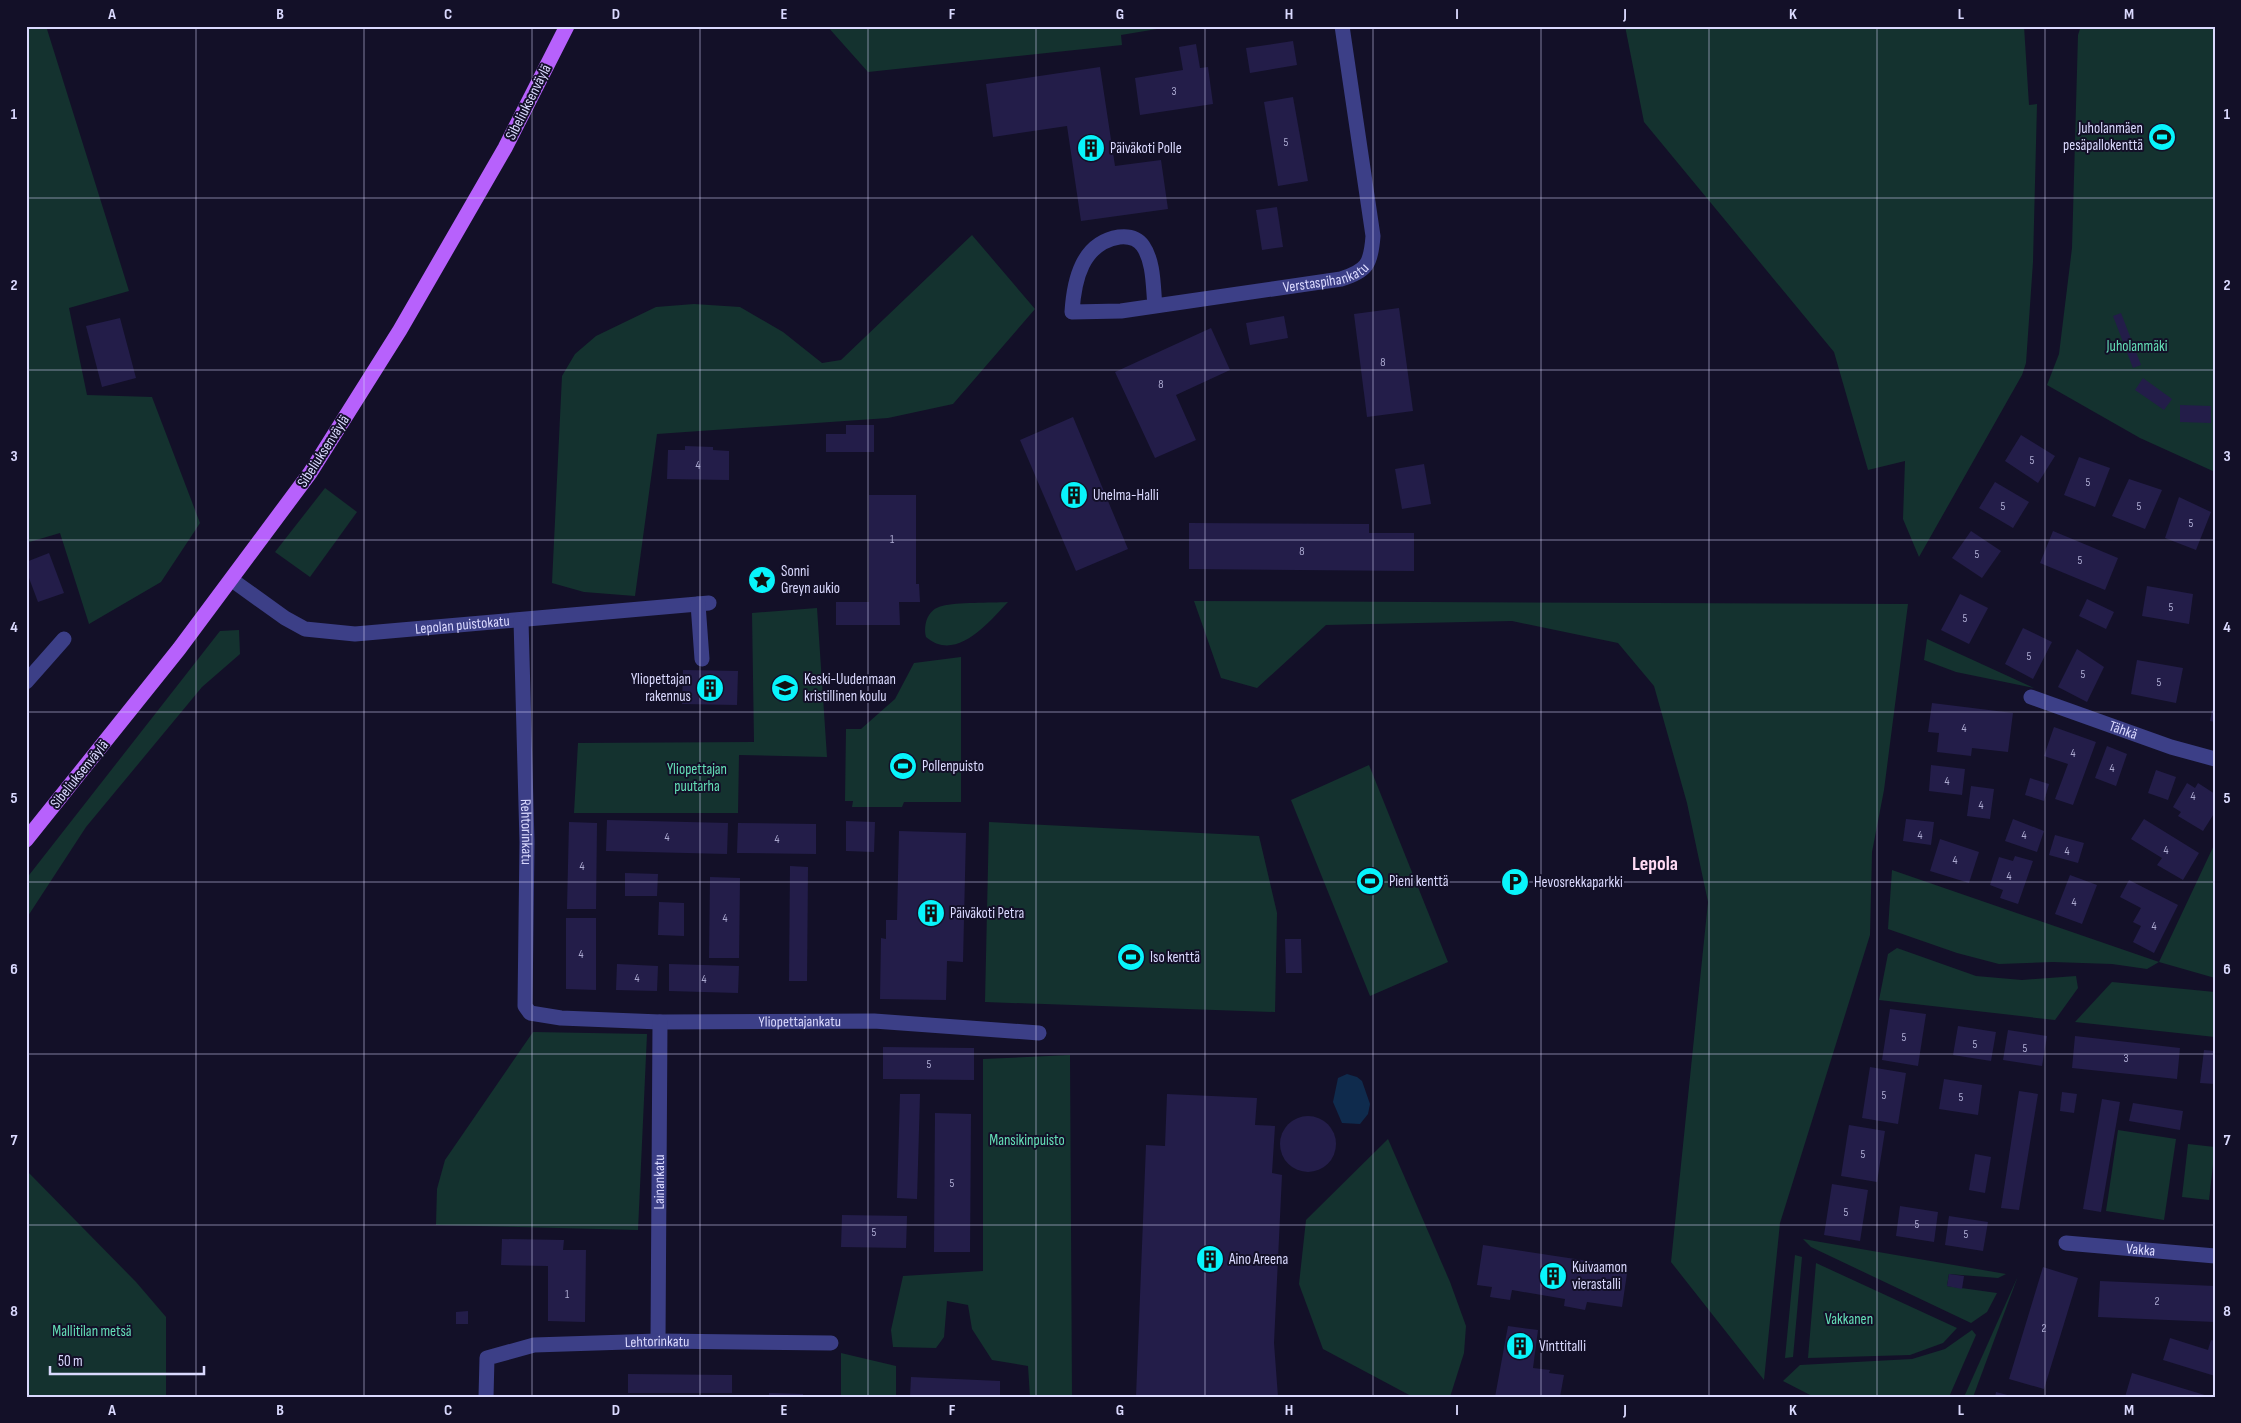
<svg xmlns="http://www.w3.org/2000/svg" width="2241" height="1423" font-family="'Sofia Sans Condensed',sans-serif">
<rect width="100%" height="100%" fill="#131028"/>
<g fill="#14322f">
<polygon points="26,26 46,26 129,291 69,308 87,395 152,397 200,523 161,582 89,624 60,533 26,543"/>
<polygon points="827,26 1175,26 1121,35 1122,45 868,72"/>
<polygon points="1625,26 2024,26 2029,105 2037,104 2033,262 2026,363 2022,375 1919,557 1903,519 1905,461 1868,470 1834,352 1644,122"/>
<polygon points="2081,26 2215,26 2215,472 2140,438 2047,385 2059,354 2072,248 2078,35"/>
<polygon points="972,235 1035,309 953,404 888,418 657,434 635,596 584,592 552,583 562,376 575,354 596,336 656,307 694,304 740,307 783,332 822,363 841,360"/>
<polygon points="325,488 357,512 310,577 275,552"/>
<polygon points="1194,601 1908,604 1884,790 1872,852 1870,935 1780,1223 1764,1380 1671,1262 1708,902 1687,803 1654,686 1618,643 1512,621 1326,625 1257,688 1221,678"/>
<path d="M1008,602C989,622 956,663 926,637C923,624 928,609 942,606C957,602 990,603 1008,602Z"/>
<polygon points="817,608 827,757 739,755 738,813 574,813 578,743 754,742 752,613"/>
<polygon points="239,630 240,654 202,687 86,827 26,919 26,879 220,631"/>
<polygon points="1927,639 2034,688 1956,672 1924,660"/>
<polygon points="961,657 961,802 904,802 902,807 852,807 853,801 845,801 846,729 861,729 895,699 914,663"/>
<polygon points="1369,765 1448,962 1370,996 1291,800"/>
<polygon points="989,822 1259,836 1277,913 1275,1012 985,1002"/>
<polygon points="2215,843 2215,978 2159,962 2147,969 2112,964 2053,962 1999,964 1957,953 1888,929 1892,870 2159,962"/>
<polygon points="1897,948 1976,976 2022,980 2076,976 2078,988 2055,1020 1879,1000 1888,954"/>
<polygon points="2112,982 2215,992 2215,1037 2075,1022"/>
<polygon points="533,1032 647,1034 638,1230 436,1225 437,1189 445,1160"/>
<polygon points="1070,1055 1072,1397 1030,1397 1028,1366 992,1360 972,1329 968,1305 947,1301 944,1337 936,1348 893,1347 891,1330 903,1276 983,1271 983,1059"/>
<polygon points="2118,1130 2176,1139 2164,1220 2106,1211"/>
<polygon points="1388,1139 1450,1282 1466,1326 1464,1353 1450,1397 1413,1397 1323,1349 1299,1284 1306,1220"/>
<polygon points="2188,1144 2215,1147 2209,1200 2182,1197"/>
<polygon points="26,1170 136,1282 166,1317 166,1397 26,1397"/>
<polygon points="1803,1239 2006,1274 1998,1278 1949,1274 1947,1286 1997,1293 1987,1312 1971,1323 1811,1247"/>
<polygon points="1795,1255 1802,1257 1793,1357 1785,1358"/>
<polygon points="1816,1263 1957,1328 1943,1343 1910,1355 1808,1358"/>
<polygon points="2018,1276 1973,1397 1964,1397"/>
<polygon points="1972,1330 1976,1335 1949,1397 1814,1397 1783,1381 1800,1365 1912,1359 1945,1349"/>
<polygon points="841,1353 896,1366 896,1397 841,1397"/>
</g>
<polygon fill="#0f2b4d" points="1347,1074 1357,1077 1362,1081 1370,1104 1368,1114 1360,1124 1342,1123 1333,1102 1338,1078"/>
<g fill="#231d49">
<polygon points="1293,41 1297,65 1250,73 1246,48"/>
<polygon points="1196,44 1200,68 1208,67 1213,104 1140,115 1135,78 1183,70 1179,47"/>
<polygon points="1100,67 1115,166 1161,160 1168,209 1081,221 1067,126 993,137 986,84"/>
<polygon points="1293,97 1308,181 1278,186 1264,102"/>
<polygon points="1277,207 1283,247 1262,250 1256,210"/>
<polygon points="1399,308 1413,411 1367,417 1354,314"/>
<polygon points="2121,313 2141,365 2133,368 2113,316"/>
<polygon points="1284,316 1288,338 1250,345 1246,323"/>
<polygon points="120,318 136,378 102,387 86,326"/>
<polygon points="1211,328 1230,370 1176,395 1196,440 1155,458 1115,372"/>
<polygon points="2143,378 2172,399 2164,410 2135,390"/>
<polygon points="2180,405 2211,406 2211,423 2180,422"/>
<polygon points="1073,417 1128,549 1076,571 1020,440"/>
<polygon points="846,425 874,425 874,452 826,452 826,434 846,434"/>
<polygon points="2021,435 2055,456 2038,483 2005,461"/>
<polygon points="685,446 713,447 713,450 729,451 729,480 667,479 668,450 685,450"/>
<polygon points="2079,457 2110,468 2095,507 2064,495"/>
<polygon points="1424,464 1431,504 1402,509 1395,469"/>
<polygon points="2129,479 2162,490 2145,529 2112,516"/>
<polygon points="1995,482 2029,502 2013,528 1979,508"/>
<polygon points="869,495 916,495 916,584 919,584 920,602 899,602 900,625 836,625 836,602 869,602"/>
<polygon points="2179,497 2211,512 2196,550 2165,538"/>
<polygon points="1189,523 1369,524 1369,533 1414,533 1414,571 1189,569"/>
<polygon points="1971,531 2001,551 1982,578 1952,558"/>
<polygon points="2053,531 2118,558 2105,590 2040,563"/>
<polygon points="49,553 64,593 38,602 26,570 26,562"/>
<polygon points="2147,586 2193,594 2189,624 2142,616"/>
<polygon points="1960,594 1988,608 1969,644 1941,630"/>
<polygon points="2087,599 2114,612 2106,629 2079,616"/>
<polygon points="2023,628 2052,642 2033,679 2005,664"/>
<polygon points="2077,649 2104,667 2087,702 2058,687"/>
<polygon points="2137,660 2183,668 2176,703 2131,694"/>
<polygon points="683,670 738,671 737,705 682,704"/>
<polygon points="1932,703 2013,713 2008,752 1972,748 1971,756 1937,752 1939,733 1928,732"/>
<polygon points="2212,710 2215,710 2215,722 2210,721"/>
<polygon points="2054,727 2096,742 2073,805 2055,799 2068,764 2044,756"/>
<polygon points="2107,746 2127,754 2116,786 2095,778"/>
<polygon points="1931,765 1965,769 1962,795 1929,791"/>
<polygon points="2156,770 2176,777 2168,800 2148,793"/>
<polygon points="2030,778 2049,784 2044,801 2025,795"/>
<polygon points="2187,783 2195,788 2198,783 2215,794 2215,812 2203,831 2178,816 2181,812 2173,807"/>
<polygon points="1971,786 1994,789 1990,819 1967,816"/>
<polygon points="1906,819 1934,822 1931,845 1903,841"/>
<polygon points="2013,819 2044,831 2037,852 2005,841"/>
<polygon points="2144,819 2199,853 2183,880 2157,865 2162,858 2131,839"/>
<polygon points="607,820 728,823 727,854 606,851"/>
<polygon points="846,821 875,822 874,852 846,851"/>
<polygon points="569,822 597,823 596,909 567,909"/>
<polygon points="738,823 816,824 816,854 737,853"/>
<polygon points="899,831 966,833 963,962 947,961 946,1000 880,999 881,938 886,939 886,920 897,920"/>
<polygon points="2055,835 2084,843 2078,863 2049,855"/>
<polygon points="1940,839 1979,852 1969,883 1930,871"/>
<polygon points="2015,856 2033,861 2018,904 2000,898 2003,890 1990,885 1999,857 2013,861"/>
<polygon points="790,866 808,867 807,981 789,981"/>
<polygon points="625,873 658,874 657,896 625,896"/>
<polygon points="2070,875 2097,885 2082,924 2055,914"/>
<polygon points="710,877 740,878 739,958 709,958"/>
<polygon points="2129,880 2178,905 2154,953 2133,942 2141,926 2133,922 2141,908 2120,897"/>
<polygon points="659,902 684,903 684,936 658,935"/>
<polygon points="566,918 596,918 596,990 566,989"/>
<polygon points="1285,939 1301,939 1302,973 1286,973"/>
<polygon points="617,964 658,966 657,991 616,990"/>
<polygon points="669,964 739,966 738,993 669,991"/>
<polygon points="1890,1009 1926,1014 1918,1066 1882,1060"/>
<polygon points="1958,1026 1996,1032 1991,1061 1953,1055"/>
<polygon points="2008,1030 2047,1036 2042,1066 2003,1060"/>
<polygon points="2075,1036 2180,1048 2177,1079 2072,1068"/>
<polygon points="883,1047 974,1048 974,1080 883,1079"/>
<polygon points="2204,1050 2215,1051 2215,1084 2200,1083"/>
<polygon points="1870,1067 1906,1073 1898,1124 1862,1118"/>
<polygon points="1944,1079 1982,1085 1978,1115 1939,1109"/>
<polygon points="2019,1091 2038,1094 2019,1210 2001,1208"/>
<polygon points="2062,1092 2077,1094 2074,1113 2060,1111"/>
<polygon points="900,1094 920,1094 917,1199 897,1198"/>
<polygon points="1167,1094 1257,1098 1255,1125 1275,1126 1272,1173 1282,1175 1274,1343 1278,1397 1136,1397 1146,1145 1165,1146"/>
<polygon points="2102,1099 2120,1102 2101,1212 2083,1209"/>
<polygon points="2133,1103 2183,1111 2180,1130 2129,1121"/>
<polygon points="935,1113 971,1114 970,1252 934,1252"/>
<circle cx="1308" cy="1144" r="28"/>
<polygon points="1849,1125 1885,1131 1877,1182 1841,1176"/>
<polygon points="1975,1154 1991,1157 1985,1193 1969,1190"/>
<polygon points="1832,1184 1868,1190 1860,1241 1824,1235"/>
<polygon points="1900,1206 1938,1212 1934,1242 1896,1236"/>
<polygon points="842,1215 907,1216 906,1248 841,1247"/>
<polygon points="1949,1216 1988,1222 1983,1251 1945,1245"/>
<polygon points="502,1239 564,1240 563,1250 586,1250 585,1322 548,1321 548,1266 501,1265"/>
<polygon points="1483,1245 1628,1267 1622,1307 1587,1302 1585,1310 1564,1306 1565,1299 1512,1290 1510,1300 1490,1297 1492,1287 1477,1285"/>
<polygon points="2043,1267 2078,1278 2044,1389 2009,1379"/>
<polygon points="1949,1274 1964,1276 1962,1289 1947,1286"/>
<polygon points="2100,1281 2215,1286 2215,1322 2098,1317"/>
<polygon points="468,1311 468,1324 456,1324 456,1312"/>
<polygon points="1508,1326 1538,1330 1533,1368 1550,1370 1549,1373 1564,1375 1560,1397 1495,1397"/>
<polygon points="2170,1338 2208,1350 2211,1340 2215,1341 2215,1376 2163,1360"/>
<polygon points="2132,1373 2208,1396 2208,1397 2125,1397"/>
<polygon points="628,1374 732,1375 732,1393 628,1393"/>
<polygon points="911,1377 1000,1381 1000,1397 910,1397"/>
<polygon points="1996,1392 2011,1396 2011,1397 1995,1397"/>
<polygon points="769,1393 803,1394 803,1397 769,1397"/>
</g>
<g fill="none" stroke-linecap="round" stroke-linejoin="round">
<g stroke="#3c3f87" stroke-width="15">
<path id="s1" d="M1155,306C1153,287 1154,262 1143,246C1137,237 1128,236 1119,237C1082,243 1074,280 1072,312L1121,311L1341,279C1367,271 1371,264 1373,236L1342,26"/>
<path id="s2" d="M232,580L285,618L305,629L355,634L709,603"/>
<polyline points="698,604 702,659"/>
<path id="s3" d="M521,620L527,842L525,1006L530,1013L561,1018L660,1022L874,1021L1039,1033"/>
<polyline points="26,682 64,639"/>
<path id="s4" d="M2031,697L2171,747L2215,759"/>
<path id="s5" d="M2066,1243L2215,1256"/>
<path id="s6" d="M658,1341L660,1022"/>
<path id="s7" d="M486,1397L487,1358L534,1345L658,1341L831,1343"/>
</g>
<polyline stroke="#b761fc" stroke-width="15" points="26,840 179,649 310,473 400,330 505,148 567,26"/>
</g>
<path fill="none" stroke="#dad9fe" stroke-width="1" stroke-opacity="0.55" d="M196,26V1397M364,26V1397M532,26V1397M700,26V1397M868,26V1397M1036,26V1397M1205,26V1397M1373,26V1397M1541,26V1397M1709,26V1397M1877,26V1397M2045,26V1397M26,198H2215M26,370H2215M26,540H2215M26,712H2215M26,882H2215M26,1054H2215M26,1225H2215"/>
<defs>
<g id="stadium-disc" transform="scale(1.4375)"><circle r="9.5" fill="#08f4fb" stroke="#131028"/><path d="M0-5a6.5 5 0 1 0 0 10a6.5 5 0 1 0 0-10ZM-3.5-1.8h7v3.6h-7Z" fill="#111"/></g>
<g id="building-disc" transform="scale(1.4375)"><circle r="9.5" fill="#08f4fb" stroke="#131028"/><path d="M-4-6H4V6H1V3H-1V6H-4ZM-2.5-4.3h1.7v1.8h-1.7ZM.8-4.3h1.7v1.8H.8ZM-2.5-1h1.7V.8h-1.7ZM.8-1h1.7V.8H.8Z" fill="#111"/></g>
<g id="sight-disc" transform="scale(1.4375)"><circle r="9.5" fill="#08f4fb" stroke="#131028"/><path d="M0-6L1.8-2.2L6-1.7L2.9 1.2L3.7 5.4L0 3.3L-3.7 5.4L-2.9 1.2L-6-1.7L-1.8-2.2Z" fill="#111"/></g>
<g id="school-disc" transform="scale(1.4375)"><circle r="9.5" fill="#08f4fb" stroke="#131028"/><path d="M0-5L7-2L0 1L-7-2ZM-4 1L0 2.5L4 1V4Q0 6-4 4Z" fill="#111"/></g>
<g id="parking-disc" transform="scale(1.4375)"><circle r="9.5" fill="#08f4fb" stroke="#131028"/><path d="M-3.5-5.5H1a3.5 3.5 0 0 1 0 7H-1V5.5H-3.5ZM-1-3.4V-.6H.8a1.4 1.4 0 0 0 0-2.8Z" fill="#111"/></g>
</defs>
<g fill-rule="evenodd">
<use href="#stadium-disc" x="2162" y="137"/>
<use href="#building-disc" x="1091" y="148"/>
<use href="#building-disc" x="1074" y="495"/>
<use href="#sight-disc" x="762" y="580"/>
<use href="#building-disc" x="710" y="688"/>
<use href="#school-disc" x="785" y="688"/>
<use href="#stadium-disc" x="903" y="766"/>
<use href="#stadium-disc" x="1370" y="881"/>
<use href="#parking-disc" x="1515" y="882"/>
<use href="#building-disc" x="931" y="913"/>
<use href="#stadium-disc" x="1131" y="957"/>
<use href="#building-disc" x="1210" y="1259"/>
<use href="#building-disc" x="1553" y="1276"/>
<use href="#building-disc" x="1520" y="1346"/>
</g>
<g text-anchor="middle" stroke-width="4" stroke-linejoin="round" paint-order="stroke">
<g font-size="12" fill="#acaad1">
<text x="1174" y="95">3</text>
<text x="1286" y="146">5</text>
<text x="1383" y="366">8</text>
<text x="1161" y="388">8</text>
<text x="2032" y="464">5</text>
<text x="698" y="469">4</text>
<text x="2088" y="486">5</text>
<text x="2003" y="510">5</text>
<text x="2139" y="510">5</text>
<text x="2191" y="527">5</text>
<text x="892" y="543">1</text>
<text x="1302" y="555">8</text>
<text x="1977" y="558">5</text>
<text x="2080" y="564">5</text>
<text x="2171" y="611">5</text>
<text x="1965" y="622">5</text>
<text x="2029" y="660">5</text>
<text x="2083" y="678">5</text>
<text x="2159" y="686">5</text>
<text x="1964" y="732">4</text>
<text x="2073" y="757">4</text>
<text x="2112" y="772">4</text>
<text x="1947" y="785">4</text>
<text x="2193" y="800">4</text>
<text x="1981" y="809">4</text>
<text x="1920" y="839">4</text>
<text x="2024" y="839">4</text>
<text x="667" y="841">4</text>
<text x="777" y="843">4</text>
<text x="2166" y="854">4</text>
<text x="2067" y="855">4</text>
<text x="1955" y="864">4</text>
<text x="582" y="870">4</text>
<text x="2009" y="880">4</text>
<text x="2074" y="906">4</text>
<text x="725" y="922">4</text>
<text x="2154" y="930">4</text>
<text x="581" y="958">4</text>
<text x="637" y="982">4</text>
<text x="704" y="983">4</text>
<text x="1904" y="1041">5</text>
<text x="1975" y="1048">5</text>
<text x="2025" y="1052">5</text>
<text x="2126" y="1062">3</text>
<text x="929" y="1068">5</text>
<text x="1884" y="1099">5</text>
<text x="1961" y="1101">5</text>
<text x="1863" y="1158">5</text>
<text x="952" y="1187">5</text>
<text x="1846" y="1216">5</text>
<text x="1917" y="1228">5</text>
<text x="874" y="1236">5</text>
<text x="1966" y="1238">5</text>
<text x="567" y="1298">1</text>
<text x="2157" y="1305">2</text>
<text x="2044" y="1332">2</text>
</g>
<g font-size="15" fill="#dad9fe" stroke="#131028">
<text transform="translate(528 102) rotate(-63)" y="5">Sibeliuksenväylä</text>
<text dy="5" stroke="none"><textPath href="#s1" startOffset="442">Verstaspihankatu</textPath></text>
<text transform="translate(323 451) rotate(-57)" y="5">Sibeliuksenväylä</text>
<text dy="5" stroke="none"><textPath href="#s2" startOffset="246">Lepolan puistokatu</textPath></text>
<text dy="5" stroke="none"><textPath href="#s4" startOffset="98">Tähkä</textPath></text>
<text transform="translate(79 774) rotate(-51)" y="5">Sibeliuksenväylä</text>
<text dy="5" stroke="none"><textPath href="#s3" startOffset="212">Rehtorinkatu</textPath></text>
<text dy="5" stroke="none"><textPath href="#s3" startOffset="665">Yliopettajankatu</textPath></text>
<text dy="5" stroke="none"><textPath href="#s6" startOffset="159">Lainankatu</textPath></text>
<text dy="5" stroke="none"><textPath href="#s5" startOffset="75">Vakka</textPath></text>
<text dy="5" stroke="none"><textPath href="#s7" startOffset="211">Lehtorinkatu</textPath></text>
</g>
<g font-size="15" fill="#dad9fe" stroke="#131028" text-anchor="start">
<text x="2143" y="133" text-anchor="end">Juholanmäen<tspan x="2143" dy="17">pesäpallokenttä</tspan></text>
<text x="1110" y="153">Päiväkoti Polle</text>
<text x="1093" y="500">Unelma-Halli</text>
<text x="781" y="576">Sonni<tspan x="781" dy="17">Greyn aukio</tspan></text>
<text x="691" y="684" text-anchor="end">Yliopettajan<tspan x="691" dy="17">rakennus</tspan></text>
<text x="804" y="684">Keski-Uudenmaan<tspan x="804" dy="17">kristillinen koulu</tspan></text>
<text x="922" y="771">Pollenpuisto</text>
<text x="1389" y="886">Pieni kenttä</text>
<text x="1534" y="887">Hevosrekkaparkki</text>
<text x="950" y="918">Päiväkoti Petra</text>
<text x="1150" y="962">Iso kenttä</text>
<text x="1229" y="1264">Aino Areena</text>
<text x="1572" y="1272">Kuivaamon<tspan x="1572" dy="17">vierastalli</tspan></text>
<text x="1539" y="1351">Vinttitalli</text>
</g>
<g font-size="15" fill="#64dfb7" stroke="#131028">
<text x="2137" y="351">Juholanmäki</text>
<text x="697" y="774">Yliopettajan<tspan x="697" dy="17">puutarha</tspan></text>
<text x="1027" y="1145">Mansikinpuisto</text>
<text x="1849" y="1324">Vakkanen</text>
<text x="92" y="1336">Mallitilan metsä</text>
</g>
<g font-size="20" font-weight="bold" fill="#fedaf4" stroke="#131028">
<text x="1655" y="870">Lepola</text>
</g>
</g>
<rect width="2241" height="1423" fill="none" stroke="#131028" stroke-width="55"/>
<path d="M50 1366v8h154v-8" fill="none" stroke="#dad9fe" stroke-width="2.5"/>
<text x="58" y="1366" font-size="15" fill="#dad9fe" stroke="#131028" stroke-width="4" paint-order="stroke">50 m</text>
<rect x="28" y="28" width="2186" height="1368" fill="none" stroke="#dad9fe" stroke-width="2"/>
<g font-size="16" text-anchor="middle" font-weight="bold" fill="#dad9fe">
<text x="112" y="19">A</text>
<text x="280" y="19">B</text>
<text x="448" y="19">C</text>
<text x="616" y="19">D</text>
<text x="784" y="19">E</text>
<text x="952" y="19">F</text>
<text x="1120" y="19">G</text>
<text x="1289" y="19">H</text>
<text x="1457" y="19">I</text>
<text x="1625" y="19">J</text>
<text x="1793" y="19">K</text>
<text x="1961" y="19">L</text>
<text x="2129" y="19">M</text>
<text x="14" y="119">1</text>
<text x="2227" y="119">1</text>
<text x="14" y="290">2</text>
<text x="2227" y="290">2</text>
<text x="14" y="461">3</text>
<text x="2227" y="461">3</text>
<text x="14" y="632">4</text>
<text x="2227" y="632">4</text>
<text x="14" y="803">5</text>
<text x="2227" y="803">5</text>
<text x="14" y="974">6</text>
<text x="2227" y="974">6</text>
<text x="14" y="1145">7</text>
<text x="2227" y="1145">7</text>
<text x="14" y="1316">8</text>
<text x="2227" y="1316">8</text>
<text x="112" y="1415">A</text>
<text x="280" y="1415">B</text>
<text x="448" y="1415">C</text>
<text x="616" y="1415">D</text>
<text x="784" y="1415">E</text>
<text x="952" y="1415">F</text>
<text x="1120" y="1415">G</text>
<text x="1289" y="1415">H</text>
<text x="1457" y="1415">I</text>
<text x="1625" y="1415">J</text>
<text x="1793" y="1415">K</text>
<text x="1961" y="1415">L</text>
<text x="2129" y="1415">M</text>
</g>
</svg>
